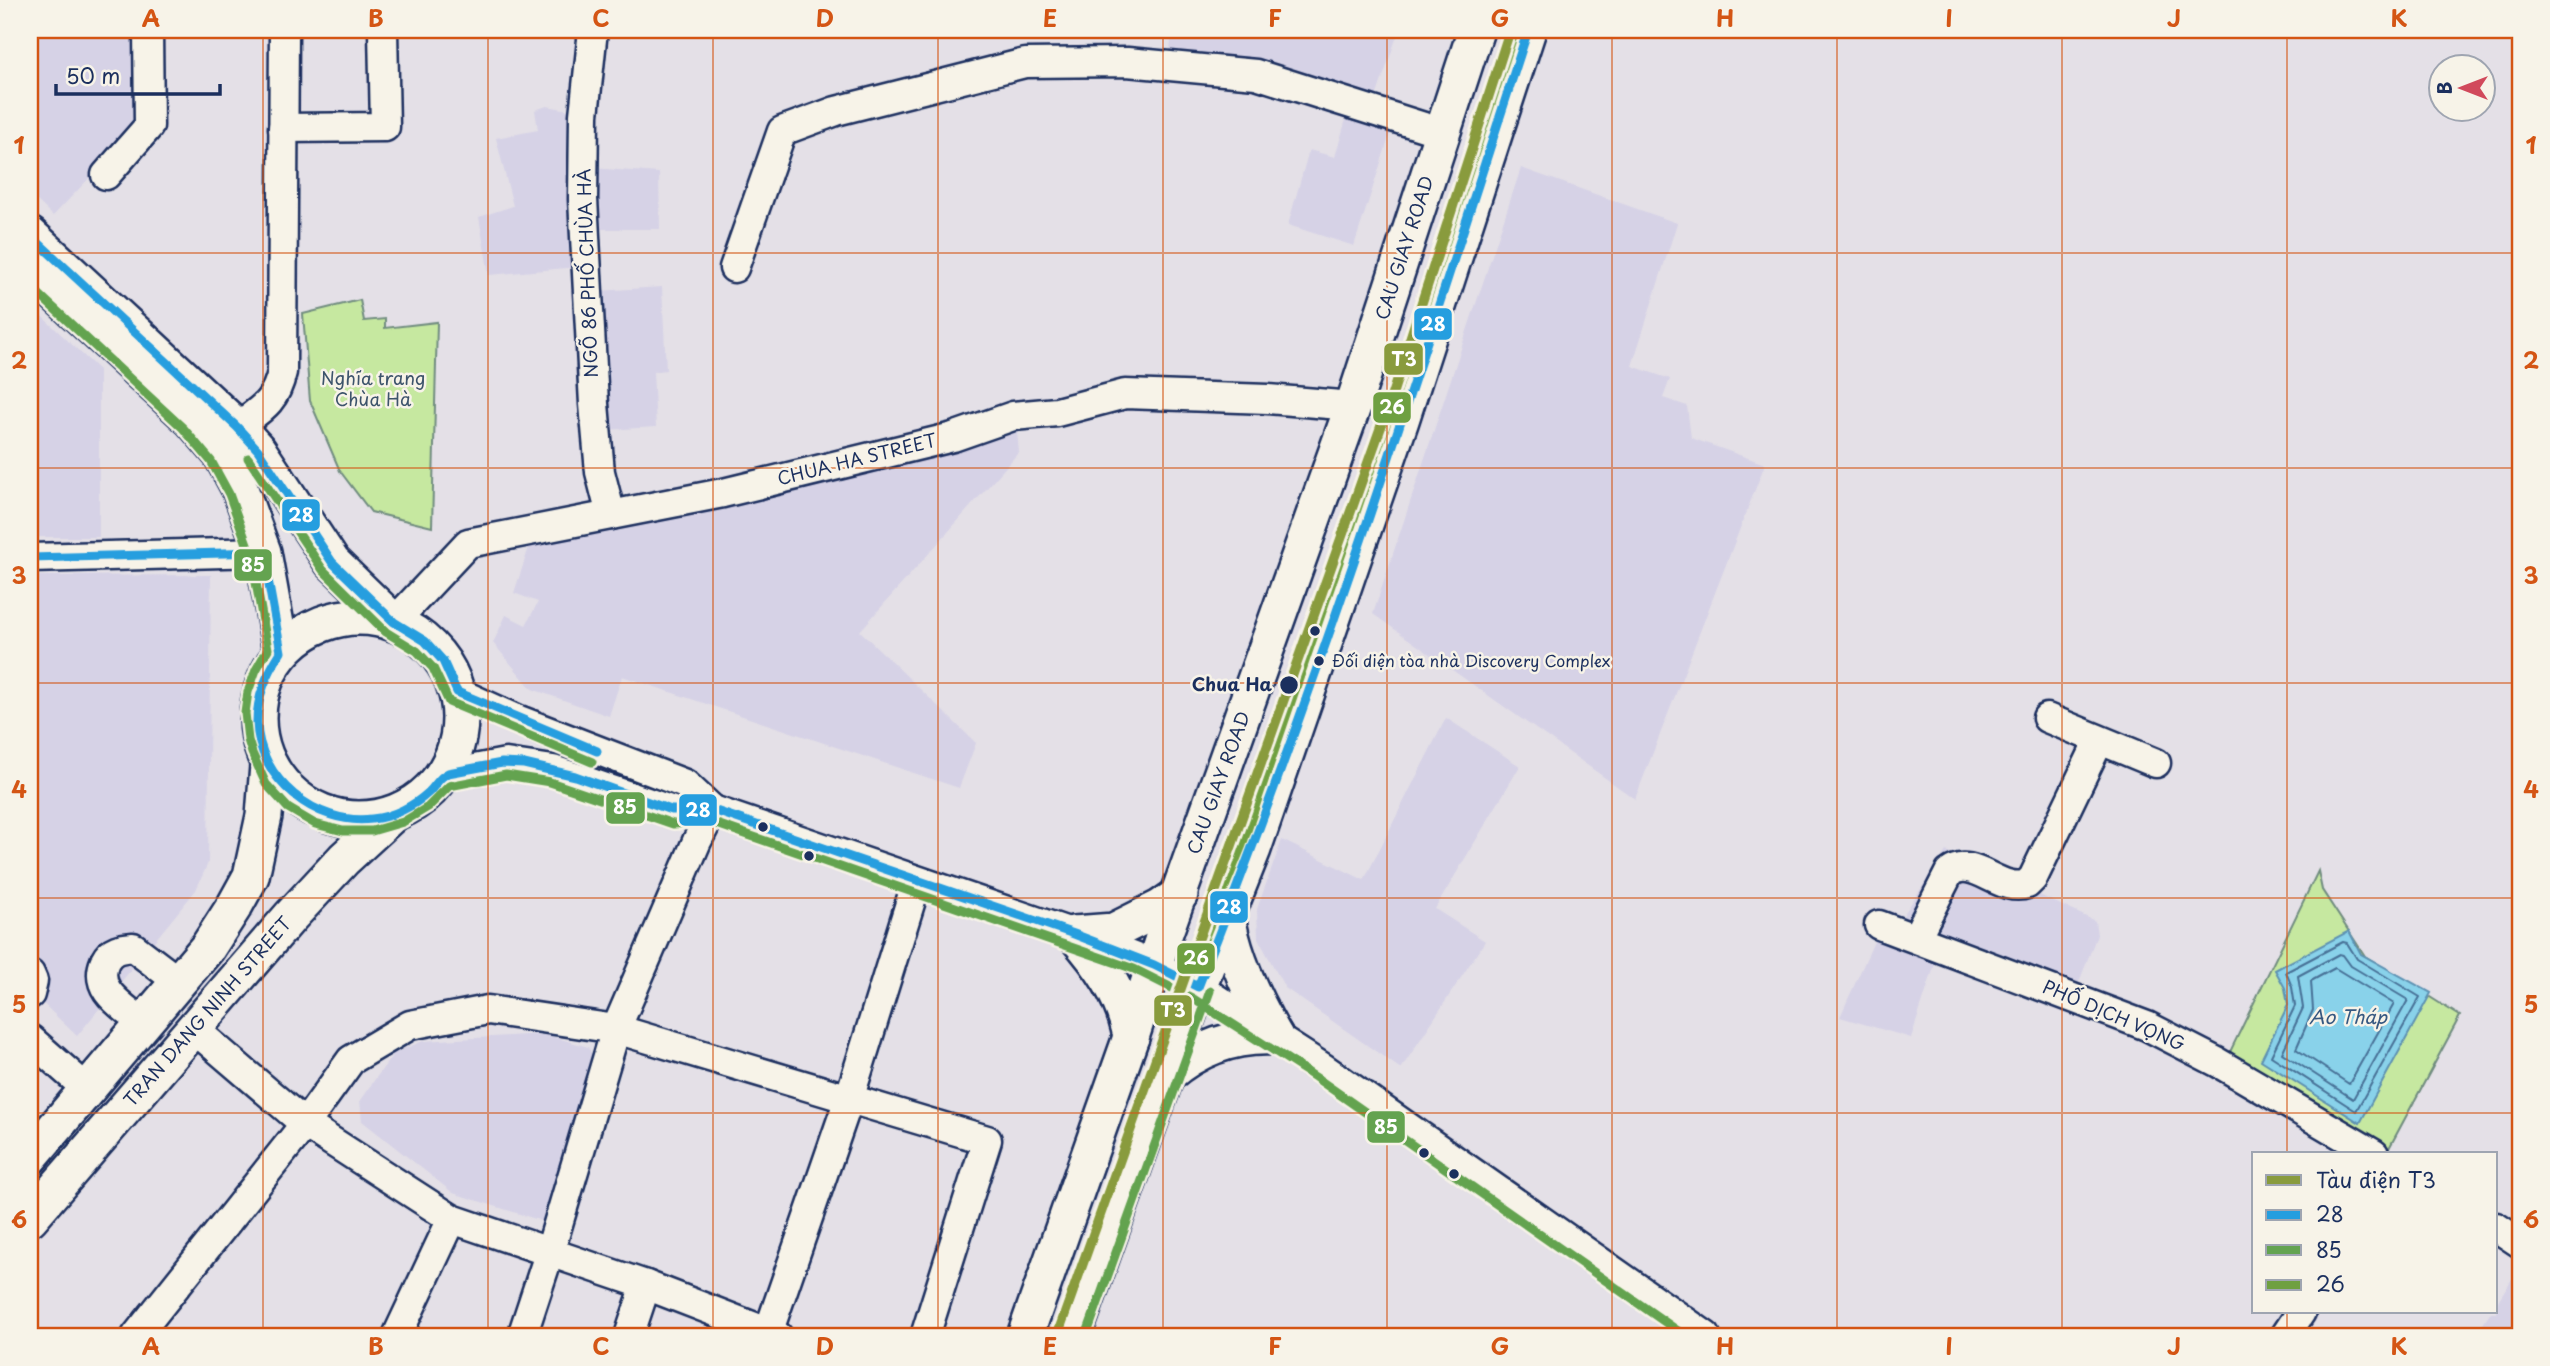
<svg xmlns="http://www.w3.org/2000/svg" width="2550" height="1366" font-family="'Playpen Sans',sans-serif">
<rect width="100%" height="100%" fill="#e4e0e7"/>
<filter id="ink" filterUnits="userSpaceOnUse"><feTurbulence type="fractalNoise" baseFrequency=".0143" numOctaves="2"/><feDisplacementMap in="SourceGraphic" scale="14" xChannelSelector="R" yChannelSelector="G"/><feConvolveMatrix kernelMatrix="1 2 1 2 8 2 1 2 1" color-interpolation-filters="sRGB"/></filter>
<g filter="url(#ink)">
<g fill="#d6d2e6">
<polygon points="30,30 135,30 141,124 53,216 30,194"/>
<polygon points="1172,30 1399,30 1373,106 1169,62"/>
<polygon points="547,106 575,111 578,267 489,275 479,217 513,206 496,138 538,130 535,110"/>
<polygon points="1349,109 1394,122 1354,246 1288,225 1309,150 1335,157"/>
<polygon points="592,168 659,173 660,229 593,229"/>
<polygon points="1521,168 1677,223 1632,366 1670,379 1663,398 1687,406 1691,438 1765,464 1635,799 1373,614"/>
<polygon points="662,287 666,370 653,372 656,427 605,430 598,291"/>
<polygon points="30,305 99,370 99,537 30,537"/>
<polygon points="1017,432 1019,452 860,631 976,743 959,788 622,676 609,716 532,689 493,643 506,615 526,625 538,602 514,593 530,544"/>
<polygon points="211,575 208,863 196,890 77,1036 30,991 30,576"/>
<polygon points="1446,718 1520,766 1435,909 1485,941 1401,1069 1285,988 1258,938 1257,909 1282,840 1364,880"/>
<polygon points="1946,851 2095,921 2097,935 2076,990 1898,923"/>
<polygon points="1876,937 1936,961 1911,1038 1840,1017"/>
<polygon points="544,1034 588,1047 600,1070 554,1216 542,1221 453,1193 362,1121 360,1100 394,1053 423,1041"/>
<polygon points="2515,1274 2520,1277 2520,1336 2475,1336 2491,1312 2496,1312 2496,1304"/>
</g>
<g fill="#c6e8a0" stroke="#708c7f" stroke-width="2">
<polygon points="360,300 364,321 385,319 385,328 437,322 432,527 371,512 340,471 310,401 303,314"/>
<polygon points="2318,871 2322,890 2365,956 2460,1016 2388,1150 2227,1058"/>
</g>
<polygon fill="#89d2ea" stroke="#5d91b2" stroke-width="2" points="2349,931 2361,954 2431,993 2360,1123 2261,1060 2288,1005 2285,988 2275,970"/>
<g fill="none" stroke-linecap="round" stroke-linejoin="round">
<g stroke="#477096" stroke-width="2">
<polygon points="2343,942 2347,943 2357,959 2420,997 2356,1111 2271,1056 2295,1006 2292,987 2286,972"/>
<polygon points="2339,954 2343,955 2351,966 2408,1000 2353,1099 2282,1053 2303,1008 2298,976"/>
<polygon points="2335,968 2394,1004 2349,1084 2296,1049 2313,1010 2311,981"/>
</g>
<g stroke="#1b2f5e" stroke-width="33">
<g id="minor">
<polyline points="593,30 584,115 583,199 594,404 600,472 611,515"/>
<polyline points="283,128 385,127 383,30"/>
<polyline points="106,175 149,126 148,30"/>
<polyline points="734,268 782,131 836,111 1025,63 1127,62 1256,74 1443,133"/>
<path d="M237,427C261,409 275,403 282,372L284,30"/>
<polyline points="30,558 263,552"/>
<polyline points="394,622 468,543 723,493 953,437 1013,416 1057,412 1125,394 1268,399 1353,406"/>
<polyline points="457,692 519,720 685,784 713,810"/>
<polyline points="2047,718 2156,763"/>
<polyline points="443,775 506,763 553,770 676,812 713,810 1074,934 1154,965 1198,987 1322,1067 1706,1336"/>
<polyline points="1879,925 2147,1026 2217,1062 2374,1154"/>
<path d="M1916,938L1949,873C1973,854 2000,894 2027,884L2033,878L2099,741"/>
<polyline points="30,974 33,981 30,994"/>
<path d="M144,1024C124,1006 92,991 105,961C111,949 121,948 133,947L179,982"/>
<polyline points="194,1029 305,1124 452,1219 646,1285 778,1336"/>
<polyline points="30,1039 88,1090"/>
<polyline points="2496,1227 2520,1243"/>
<polyline points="136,1336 305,1124 351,1060 410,1025 488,1010 616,1029 987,1140 925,1336"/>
<polyline points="397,1336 452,1219"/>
<polyline points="522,1336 550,1251 616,1029 697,841 713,810"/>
<polyline points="629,1336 646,1285"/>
<polyline points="767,1336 849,1099 917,881"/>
<polyline points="2285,1336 2301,1312"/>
</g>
</g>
<g stroke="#1b2f5e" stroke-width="40">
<g id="major">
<polyline points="30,235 237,427 258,450 332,562 394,622"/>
<polyline points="30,270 192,420 221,454 240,489 263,552 281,652"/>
<circle cx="359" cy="718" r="101"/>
<path d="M1227,914C1232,956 1254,1000 1275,1037"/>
<path d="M1074,934C1101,964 1124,997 1131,1037"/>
<polyline points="1074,934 1114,931 1160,908 1180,894"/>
<path d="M1168,1074C1198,1048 1235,1035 1275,1037"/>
<polyline points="30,1157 208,947 235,905 251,876 264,816 268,765"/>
<polyline points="30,1218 291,916 344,859 393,814"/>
<polyline points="1025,1336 1131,1037 1164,935 1353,406 1476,30"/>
<polyline points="1073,1336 1198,987 1253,849 1401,420 1528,30"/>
</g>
</g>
<use href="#minor" stroke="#f7f3e8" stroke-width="28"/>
<use href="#major" stroke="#f7f3e8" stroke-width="35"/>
<g stroke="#f7f3e8" stroke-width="14">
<g id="bus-1">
<polyline points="30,235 237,427 258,450 332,562 394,622 425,641 443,661 457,692 597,751"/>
<path d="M30,558L263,552L281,652C267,674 257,696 257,722C258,779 316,826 372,819C393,817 414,806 429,792C436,785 439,777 448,773L502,763L524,764L575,776L671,810H713L1074,934L1154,965L1198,987C1323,674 1424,351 1528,30"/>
</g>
</g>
<g stroke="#f7f3e8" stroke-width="14">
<g id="bus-2">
<polyline points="30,286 183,428 211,461 229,494 251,555 268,649 256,670 248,692 245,713 248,740 252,753 266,784 288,808 315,824 343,831 372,831 403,822 428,807 449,786 506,775 550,782 673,824 711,822 1134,969 1192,998 1315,1077 1685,1336"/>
<polyline points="248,458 323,570 386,632 417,651 433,668 449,702 592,762"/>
<polyline points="1086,1336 1210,991"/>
</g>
</g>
<g stroke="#f7f3e8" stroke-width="14">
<polyline id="bus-3" points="1061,1332 1186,983 1242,845 1389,416 1515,30"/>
</g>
<use href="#bus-1" stroke="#259edf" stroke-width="9"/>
<use href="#bus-2" stroke="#64a350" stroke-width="9"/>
<use href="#bus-3" stroke="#6fa041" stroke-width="9"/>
<g stroke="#f7f3e8" stroke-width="16">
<polyline id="metro-1" points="1057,1336 1388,407 1510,30"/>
</g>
<use href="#metro-1" stroke="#899b3d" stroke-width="10"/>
</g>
</g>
<path fill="none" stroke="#d45514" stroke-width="2" stroke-opacity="0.55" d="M263,30V1336M488,30V1336M713,30V1336M938,30V1336M1163,30V1336M1387,30V1336M1612,30V1336M1837,30V1336M2062,30V1336M2287,30V1154M30,253H2520M30,468H2520M30,683H2520M30,898H2520M30,1113H2520M2287,1312V1336"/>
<g fill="#1b2f5e" stroke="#f7f3e8" stroke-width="2.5">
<circle cx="1315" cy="631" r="6"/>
<circle cx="1319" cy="661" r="6"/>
<circle cx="1289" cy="685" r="10"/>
<circle cx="763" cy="827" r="6"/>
<circle cx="809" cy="856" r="6"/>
<circle cx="1424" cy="1153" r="6"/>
<circle cx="1454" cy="1174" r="6"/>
</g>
<g text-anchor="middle" stroke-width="5" stroke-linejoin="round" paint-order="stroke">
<g font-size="16" fill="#1b2f5e" stroke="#f7f3e8" text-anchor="start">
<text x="1332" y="667">Đối diện tòa nhà Discovery Complex</text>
</g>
<g font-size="18" fill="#1b2f5e" stroke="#f7f3e8">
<text transform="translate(1405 248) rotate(-72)" y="6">CAU GIAY ROAD</text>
<text transform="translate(588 273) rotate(-92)" y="6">NGÕ 86 PHỐ CHÙA HÀ</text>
<text transform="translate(857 460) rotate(-14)" y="6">CHUA HA STREET</text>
<text transform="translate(1219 783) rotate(-70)" y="6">CAU GIAY ROAD</text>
<text transform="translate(208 1012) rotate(-49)" y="6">TRAN DANG NINH STREET</text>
<text transform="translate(2114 1016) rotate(23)" y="6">PHỐ DỊCH VỌNG</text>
</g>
<g font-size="18" fill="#3d546b" stroke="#f7f3e8">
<text x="373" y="385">Nghĩa trang<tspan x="373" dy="21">Chùa Hà</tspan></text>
</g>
<g font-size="18" font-weight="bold" fill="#1b2f5e" stroke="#f7f3e8" text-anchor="end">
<text x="1272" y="691">Chua Ha</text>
</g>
<g font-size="19" font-style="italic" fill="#365881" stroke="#f7f3e8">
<text x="2348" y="1024">Ao Tháp</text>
</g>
</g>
<g stroke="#f7f3e8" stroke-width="2.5">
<rect x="1413" y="307" width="40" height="34" rx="7" fill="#259edf"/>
<rect x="1383" y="342" width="41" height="34" rx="7" fill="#899b3d"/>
<rect x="1372" y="391" width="40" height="33" rx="7" fill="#6fa041"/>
<rect x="281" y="498" width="40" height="34" rx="7" fill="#259edf"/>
<rect x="233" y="548" width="40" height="34" rx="7" fill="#64a350"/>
<rect x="605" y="791" width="41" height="34" rx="7" fill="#64a350"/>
<rect x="678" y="793" width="40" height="34" rx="7" fill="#259edf"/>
<rect x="1209" y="890" width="40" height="34" rx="7" fill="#259edf"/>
<rect x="1176" y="942" width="40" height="33" rx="7" fill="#6fa041"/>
<rect x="1153" y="994" width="40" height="33" rx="7" fill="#899b3d"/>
<rect x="1366" y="1110" width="40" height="34" rx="7" fill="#64a350"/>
</g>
<g font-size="19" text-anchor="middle" font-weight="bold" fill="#fff">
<text x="1433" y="331">28</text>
<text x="1404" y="366">T3</text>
<text x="1392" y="414">26</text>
<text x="301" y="522">28</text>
<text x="253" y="572">85</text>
<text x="625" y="814">85</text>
<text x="698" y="817">28</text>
<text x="1229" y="914">28</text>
<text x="1196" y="965">26</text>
<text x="1173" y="1017">T3</text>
<text x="1386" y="1134">85</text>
</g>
<rect width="2550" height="1366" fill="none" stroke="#f7f3e8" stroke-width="77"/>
<rect x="2252" y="1152" width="245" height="161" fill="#f7f3e8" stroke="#9fa5b1" stroke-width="2"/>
<rect x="2266" y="1175" width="35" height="10" fill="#899b3d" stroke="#9fa5b1" stroke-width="2"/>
<text x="2316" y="1188" font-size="21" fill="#1b2f5e">Tàu điện T3</text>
<rect x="2266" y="1210" width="35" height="10" fill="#259edf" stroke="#9fa5b1" stroke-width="2"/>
<text x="2316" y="1222" font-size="21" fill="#1b2f5e">28</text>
<rect x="2266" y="1245" width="35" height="10" fill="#64a350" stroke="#9fa5b1" stroke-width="2"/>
<text x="2316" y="1258" font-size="21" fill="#1b2f5e">85</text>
<rect x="2266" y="1280" width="35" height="10" fill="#6fa041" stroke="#9fa5b1" stroke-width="2"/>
<text x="2316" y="1292" font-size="21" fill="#1b2f5e">26</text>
<g transform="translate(2462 88) rotate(270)"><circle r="33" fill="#f7f3e8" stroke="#9fa5b1" stroke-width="2"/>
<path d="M0-5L12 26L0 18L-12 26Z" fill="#d1495b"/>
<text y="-10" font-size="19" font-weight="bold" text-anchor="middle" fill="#1b2f5e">B</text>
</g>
<path d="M56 84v10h164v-10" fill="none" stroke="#1b2f5e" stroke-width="3.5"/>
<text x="66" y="84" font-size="21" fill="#1b2f5e" stroke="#f7f3e8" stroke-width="5" paint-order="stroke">50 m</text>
<rect x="38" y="38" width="2474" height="1290" fill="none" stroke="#d45514" stroke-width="2.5"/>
<g font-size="23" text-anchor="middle" font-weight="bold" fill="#d45514">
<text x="151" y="27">A</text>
<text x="376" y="27">B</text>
<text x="601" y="27">C</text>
<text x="825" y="27">D</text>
<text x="1050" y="27">E</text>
<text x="1275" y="27">F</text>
<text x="1500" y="27">G</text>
<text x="1725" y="27">H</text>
<text x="1949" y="27">I</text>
<text x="2174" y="27">J</text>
<text x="2399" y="27">K</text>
<text x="19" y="154">1</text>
<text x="2531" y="154">1</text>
<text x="19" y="369">2</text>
<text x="2531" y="369">2</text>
<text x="19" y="584">3</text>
<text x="2531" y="584">3</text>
<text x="19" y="798">4</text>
<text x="2531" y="798">4</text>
<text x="19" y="1013">5</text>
<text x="2531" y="1013">5</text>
<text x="19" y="1228">6</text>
<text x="2531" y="1228">6</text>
<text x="151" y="1355">A</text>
<text x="376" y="1355">B</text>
<text x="601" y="1355">C</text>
<text x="825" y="1355">D</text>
<text x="1050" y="1355">E</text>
<text x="1275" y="1355">F</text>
<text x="1500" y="1355">G</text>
<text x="1725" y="1355">H</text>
<text x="1949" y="1355">I</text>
<text x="2174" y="1355">J</text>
<text x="2399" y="1355">K</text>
</g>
</svg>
